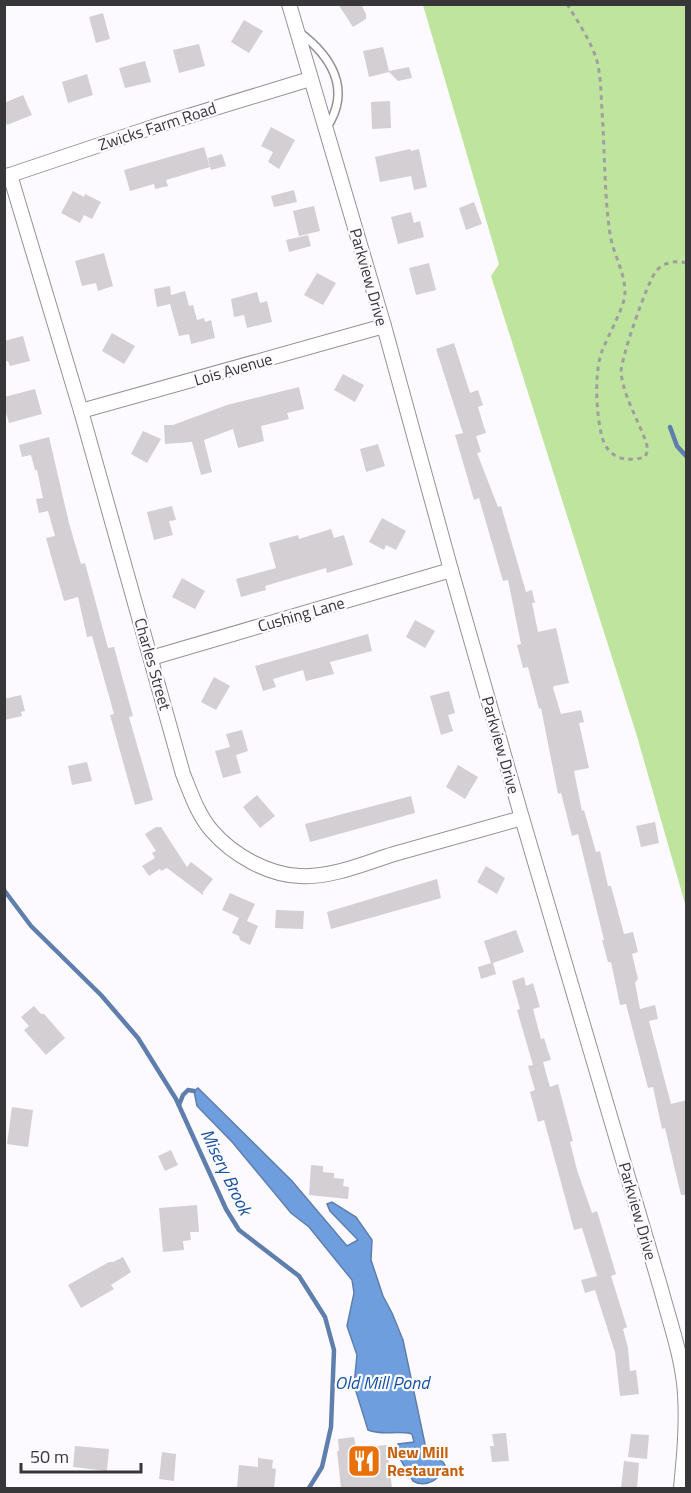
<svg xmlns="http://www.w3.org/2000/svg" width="691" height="1493" font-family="'Titillium Web',sans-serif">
<rect width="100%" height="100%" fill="#fdfaff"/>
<polygon fill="#bee49e" points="423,5 686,5 686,907 636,733 491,276 499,264"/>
<path fill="#6f9edf" stroke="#5e7fad" stroke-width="1.5" d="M198,1088L292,1181L347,1246L358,1240L330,1211L327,1204L332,1202L356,1217L372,1240L371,1260L383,1296L392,1313L403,1340L425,1444L424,1449C429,1457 439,1454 445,1465C443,1478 426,1489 413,1481L399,1457L398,1444L414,1442L412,1434C397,1430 382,1436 368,1430L354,1385L357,1355L347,1326L354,1293L352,1280L309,1227L291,1213L233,1143L197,1106L194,1091Z"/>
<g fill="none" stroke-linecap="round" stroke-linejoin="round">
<g stroke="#5e7fad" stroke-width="4.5">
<polyline points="670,427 677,446 686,456"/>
<polyline points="4,890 31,926 101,995 138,1038 176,1099 226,1209 239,1230 299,1276 325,1317 334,1350 331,1427 322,1467 309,1488"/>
<polyline points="179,1105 183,1095 188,1090 194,1091"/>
</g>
</g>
<g fill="#d3cfd3">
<polygon points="338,4 361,4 366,14 366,19 353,27"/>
<polygon points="103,13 110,39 96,43 89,17"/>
<polygon points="244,20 263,31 249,53 231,42"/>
<polygon points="199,44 205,66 179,73 173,50"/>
<polygon points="383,47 389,71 409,67 412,78 398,81 389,72 369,77 363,51"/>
<polygon points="145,61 151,82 125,88 119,68"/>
<polygon points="87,74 93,95 68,103 62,82"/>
<polygon points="23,95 32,115 7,125 4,118 4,103"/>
<polygon points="390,101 391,128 372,129 371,102"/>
<polygon points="271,127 295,140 279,169 268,162 273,152 261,146"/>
<polygon points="204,147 210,167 166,180 168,186 155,189 154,184 130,191 124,170"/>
<polygon points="410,149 411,151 419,149 427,187 414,190 411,176 380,182 375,157"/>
<polygon points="222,154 226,166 211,170 208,158"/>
<polygon points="294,190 297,202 274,207 271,196"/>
<polygon points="73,191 84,197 85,194 101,202 92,219 84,215 80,223 61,213"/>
<polygon points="474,202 482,224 466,230 459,208"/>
<polygon points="314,206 320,231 299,236 293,211"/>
<polygon points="411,212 414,223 420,221 424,237 398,244 391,217"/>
<polygon points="308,235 311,246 289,252 286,240"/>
<polygon points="104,253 113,286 98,291 96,283 82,286 75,261"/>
<polygon points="429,263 436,290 416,295 409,268"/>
<polygon points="317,273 336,283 323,305 304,295"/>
<polygon points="170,286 171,295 185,291 189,306 193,305 197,320 204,318 205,322 211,320 215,338 191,344 189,334 179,336 170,304 157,307 154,289"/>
<polygon points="257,292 260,303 267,301 272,322 247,328 244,315 234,317 231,299"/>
<polygon points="112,333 135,346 124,364 102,351"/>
<polygon points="23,336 30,361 10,366 8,361 4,362 4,341"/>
<polygon points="454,343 470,393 478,390 483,405 478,407 486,433 476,436 481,452 477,453 498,507 501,506 526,592 532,590 535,603 532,603 538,632 556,628 569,683 554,686 553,688 561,714 581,710 584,722 579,723 589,768 574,771 582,811 584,810 596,852 600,851 608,886 611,886 624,934 633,932 638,952 632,954 638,979 635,983 640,1009 655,1005 658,1019 649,1021 671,1104 687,1100 687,1195 681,1195 665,1128 662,1129 653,1087 648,1088 626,1004 620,1005 611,962 608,962 602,940 604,940 578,834 572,836 561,793 558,794 541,708 539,709 528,667 523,668 517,645 521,644 508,580 503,581 479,498 474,500 455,435 463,433 436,349"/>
<polygon points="343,374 364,385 355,402 334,390"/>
<polygon points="299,387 304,409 287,413 289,419 261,426 264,441 238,448 233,429 204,440 212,472 201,475 192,442 165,444 164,425 173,425 227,405"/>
<polygon points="35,389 42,414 9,423 4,406 4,397"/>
<polygon points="143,431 161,439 147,463 131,454"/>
<polygon points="49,437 69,523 81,564 85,563 108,648 114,647 133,716 129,717 153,800 135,805 110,715 114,714 92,636 87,637 78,597 64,601 46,538 55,536 48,511 39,513 36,499 43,498 37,470 35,470 31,455 22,457 19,445"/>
<polygon points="378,444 385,466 366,472 360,449"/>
<polygon points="172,506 176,520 169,521 173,535 154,540 147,512"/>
<polygon points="382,518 406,531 396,550 386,545 384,550 369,542"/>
<polygon points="331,529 334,538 344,535 353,565 327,573 326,568 265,586 266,590 241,597 236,579 276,568 269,543 298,535 299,539"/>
<polygon points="182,578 205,591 195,609 172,597"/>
<polygon points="415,620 435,631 425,648 406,637"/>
<polygon points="368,634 372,651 330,662 334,674 306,681 303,670 273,679 276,687 263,691 255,666"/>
<polygon points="214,677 230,686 216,710 201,702"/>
<polygon points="449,691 455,713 448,715 453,731 441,735 430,696"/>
<polygon points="21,695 25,711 21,712 22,716 4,720 4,699"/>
<polygon points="242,730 248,751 236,755 241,773 223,778 215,751 230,747 226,734"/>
<polygon points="87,762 92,781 72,785 68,766"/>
<polygon points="458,765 478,777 465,799 446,787"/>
<polygon points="257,795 275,816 260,828 243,807"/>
<polygon points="411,796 415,813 310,842 305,824"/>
<polygon points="655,822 659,843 641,847 636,826"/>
<polygon points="156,827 161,827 187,867 191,862 213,879 203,892 203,895 167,868 161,871 160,869 149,876 142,866 155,858 152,853 156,851 145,834"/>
<polygon points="486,866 505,878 497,894 477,882"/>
<polygon points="437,879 441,898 331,929 327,912"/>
<polygon points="230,893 255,904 247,921 258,926 250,945 240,940 239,936 232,933 239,918 222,910"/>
<polygon points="276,910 304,911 303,929 275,928"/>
<polygon points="516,930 524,952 493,963 496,974 481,979 478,967 491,963 484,941"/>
<polygon points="524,977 526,986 533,983 540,1007 533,1009 541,1039 544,1038 551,1060 543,1062 550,1087 558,1084 573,1141 570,1142 577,1170 592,1213 597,1211 616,1274 611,1276 627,1327 623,1329 628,1348 630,1371 636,1370 639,1394 620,1396 615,1352 595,1290 585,1293 581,1280 597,1276 582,1228 574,1230 544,1120 538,1122 530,1092 535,1090 528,1066 533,1065 517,1010 520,1009 512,981"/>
<polygon points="34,1006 41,1014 44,1014 65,1038 46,1055 24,1030 29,1026 21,1017"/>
<polygon points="12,1107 33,1110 28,1147 7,1144"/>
<polygon points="171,1150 178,1165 165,1171 158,1156"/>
<polygon points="311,1165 323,1166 323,1172 334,1173 334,1178 344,1179 343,1186 349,1187 348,1199 309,1195"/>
<polygon points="197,1205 199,1232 190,1232 191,1240 183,1241 184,1250 163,1252 159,1208"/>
<polygon points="123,1257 131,1272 111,1285 114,1289 81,1308 68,1285 109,1262 113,1262"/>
<polygon points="506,1433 509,1461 492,1462 490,1446 494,1446 492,1434"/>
<polygon points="631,1434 649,1435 647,1459 628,1457"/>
<polygon points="354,1437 356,1448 387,1445 392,1488 341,1488 337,1451 339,1451 338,1439"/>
<polygon points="75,1446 109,1449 107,1471 73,1467"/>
<polygon points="162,1452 176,1454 174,1481 159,1479"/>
<polygon points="258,1458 273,1460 272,1468 276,1469 274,1488 237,1488 239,1465 258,1467"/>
<polygon points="624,1461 639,1463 637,1488 621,1488"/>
</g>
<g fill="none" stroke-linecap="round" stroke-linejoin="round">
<g stroke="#959296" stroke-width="10">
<path id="service" d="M299,32C331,56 352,89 327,127"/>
</g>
<g stroke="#959296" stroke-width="16">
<g id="minor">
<path d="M289,4L384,326L451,570L522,818L661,1289C670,1323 683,1359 685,1394C687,1426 684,1457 681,1488"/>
<path d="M10,175L81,411L183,774C191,794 198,815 212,831C233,855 268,875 300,876C331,878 365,863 394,854C437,842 480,830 522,818"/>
<polyline points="4,177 156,126 310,79"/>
<polyline points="81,411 384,326"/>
<polyline points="151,658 451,570"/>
</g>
</g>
<path stroke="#a09ea1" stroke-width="3" stroke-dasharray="4.5 4.5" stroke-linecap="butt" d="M567,4C578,22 591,41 597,61C601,77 601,95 602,111C605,152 604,193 610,234C613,255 629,279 624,300C619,317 609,334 602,351C594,373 596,413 602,437C608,458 625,463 645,457L648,450L646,442C638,420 624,397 621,373C620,361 648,279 657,270C665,262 676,260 686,263"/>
<use href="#service" stroke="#fff" stroke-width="7"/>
<use href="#minor" stroke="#fff" stroke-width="14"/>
</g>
<defs>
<g id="restaurant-square" transform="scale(1.725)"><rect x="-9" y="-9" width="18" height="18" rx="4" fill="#e8710a" stroke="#fdfaff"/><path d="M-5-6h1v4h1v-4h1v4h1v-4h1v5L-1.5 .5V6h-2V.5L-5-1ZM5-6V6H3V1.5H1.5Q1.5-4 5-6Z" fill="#fff"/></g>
</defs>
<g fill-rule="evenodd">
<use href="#restaurant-square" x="364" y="1461"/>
</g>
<g text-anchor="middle" stroke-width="4.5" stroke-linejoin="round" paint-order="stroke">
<g font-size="16" fill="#373638" stroke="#fdfaff">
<text transform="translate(157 126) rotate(-18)" y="6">Zwicks Farm Road</text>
<text transform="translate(369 277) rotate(74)" y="6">Parkview Drive</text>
<text transform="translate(233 369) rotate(-16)" y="6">Lois Avenue</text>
<text transform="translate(301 614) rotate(-16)" y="6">Cushing Lane</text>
<text transform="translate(153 664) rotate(74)" y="6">Charles Street</text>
<text transform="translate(501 745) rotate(74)" y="6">Parkview Drive</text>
<text transform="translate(638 1211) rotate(74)" y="6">Parkview Drive</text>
</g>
<g font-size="16" font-weight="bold" fill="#c56008" stroke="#fdfaff" text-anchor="start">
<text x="387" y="1458">New Mill<tspan x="387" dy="18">Restaurant</tspan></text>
</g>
<g font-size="18" font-style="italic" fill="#15529f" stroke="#fdfaff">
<text transform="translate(226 1172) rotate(64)" y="6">Misery Brook</text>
<text x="382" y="1389">Old Mill Pond</text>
</g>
</g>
<rect width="691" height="1493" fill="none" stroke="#373638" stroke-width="12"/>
<path d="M21 1463v9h120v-9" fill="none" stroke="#373638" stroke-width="3"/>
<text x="30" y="1463" font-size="18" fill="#373638" stroke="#fdfaff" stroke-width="4.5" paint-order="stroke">50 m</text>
</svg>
